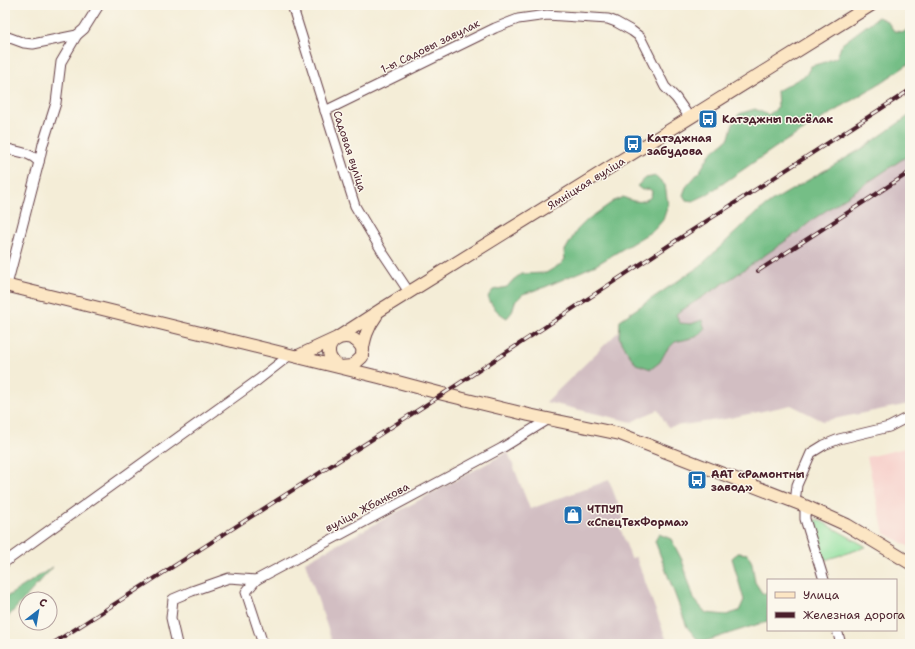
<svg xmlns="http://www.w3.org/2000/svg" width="915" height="649" font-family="'Shantell Sans',sans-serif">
<rect width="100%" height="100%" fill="#fbf7ec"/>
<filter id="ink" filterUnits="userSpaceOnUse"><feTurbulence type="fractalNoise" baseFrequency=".025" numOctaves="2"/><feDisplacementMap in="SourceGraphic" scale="8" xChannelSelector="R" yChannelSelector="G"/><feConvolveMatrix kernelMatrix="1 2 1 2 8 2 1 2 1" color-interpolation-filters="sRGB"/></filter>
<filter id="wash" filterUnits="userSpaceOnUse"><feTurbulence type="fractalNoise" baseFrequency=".012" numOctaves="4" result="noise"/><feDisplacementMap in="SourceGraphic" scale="16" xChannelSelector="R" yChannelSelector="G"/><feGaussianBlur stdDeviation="0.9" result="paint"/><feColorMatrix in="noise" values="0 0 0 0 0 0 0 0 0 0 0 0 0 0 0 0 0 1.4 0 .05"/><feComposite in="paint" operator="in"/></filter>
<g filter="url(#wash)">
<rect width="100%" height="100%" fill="#f4edd7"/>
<polygon fill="#f7d0cb" points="910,447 910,547 884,533 867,457"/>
<g fill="#d2bec2">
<polygon points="910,154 910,396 907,397 909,404 823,421 791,405 725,419 668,427 658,410 641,417 632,422 546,402 619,331 772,237"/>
<polygon points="508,452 530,509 609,480 624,520 618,522 631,558 636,557 668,644 333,644 305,562"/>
</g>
<polygon fill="#90e09f" stroke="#6d8065" points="815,520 819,520 865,546 866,547 825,560 823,557 813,524"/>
<g fill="#74be86" stroke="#5f6e58">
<polygon points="878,17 887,21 894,31 904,32 910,26 910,63 885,80 776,147 706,195 693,201 686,200 683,195 686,187 700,171 710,154 729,138 732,126 739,114 755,109 768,115 778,108 777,91 806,75 811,66 825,62 837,57 842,44"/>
<polygon points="910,115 910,154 815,218 794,235 729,280 676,314 680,323 691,324 702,320 705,329 696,337 675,342 666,351 660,362 651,369 636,364 628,353 619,337 620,320 700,266 755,214 771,202 863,148"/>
<path d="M656,176L665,185L668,205L663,220L654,230L596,265L545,287L523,294L515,302L512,312L507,318C498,313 492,307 488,297L493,290L507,287L513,280L521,274L546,273L561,264L565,259L564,252L577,230L587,220L614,201L623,197C634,202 641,204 651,197L652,191L649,189L642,190L637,186L646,178Z"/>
<polygon points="659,534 671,539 682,560 694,599 706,613 726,615 739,611 744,600 732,558 738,553 748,554 752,563 755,582 762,593 768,594 768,621 706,641 697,639 687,627 655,541"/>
<polygon points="53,567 5,620 5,598"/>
</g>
</g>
<g filter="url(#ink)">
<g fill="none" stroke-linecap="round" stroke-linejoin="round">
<g stroke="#643e45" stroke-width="11">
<g id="minor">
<polyline points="292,5 355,206 383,253 409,292"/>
<polyline points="5,36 24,43 33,44 77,35"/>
<polyline points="325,111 495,28 518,19 547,15 608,19 616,22 632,31 640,37 665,87 676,98 690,118"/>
<path d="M5,148C16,152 31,152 39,162L7,285"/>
<polyline points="39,162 43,144 56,103 61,62 77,35 84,29 99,5"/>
<polyline points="795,503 797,485 811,453 824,445 839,439 889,427 910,416"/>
<polyline points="805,506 805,519 824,580"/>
<polyline points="5,562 258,380 290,355"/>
<polyline points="837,630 841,644"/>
<polyline points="177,644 171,618 173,599 192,591 229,578 256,580"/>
<polyline points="263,644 246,592 256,580 502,448 549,419"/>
</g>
</g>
<g stroke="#643e45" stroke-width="14">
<g id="secondary">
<polyline points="5,285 379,377 443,394 529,415 620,434 805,506 847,525 910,563"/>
<path d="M362,354C364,339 367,328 376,316"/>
<polyline points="298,356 337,338 382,309 871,5"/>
<path d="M362,357L352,366L340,367C310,349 349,320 363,350"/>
</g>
</g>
<use href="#minor" stroke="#fff" stroke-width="9"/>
<use href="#secondary" stroke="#fce6c4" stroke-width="12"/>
<g stroke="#4a1f2b" stroke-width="4">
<g id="rail">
<polyline points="758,271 910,172"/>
<polyline points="52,644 443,394 674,242 910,90"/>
</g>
</g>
<use href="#rail" stroke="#fbf7ec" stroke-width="2.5" stroke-dasharray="8" stroke-linecap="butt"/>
</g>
</g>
<defs>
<g id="bus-square" transform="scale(1)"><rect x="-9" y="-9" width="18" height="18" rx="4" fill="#1f6fb2" stroke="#fbf7ec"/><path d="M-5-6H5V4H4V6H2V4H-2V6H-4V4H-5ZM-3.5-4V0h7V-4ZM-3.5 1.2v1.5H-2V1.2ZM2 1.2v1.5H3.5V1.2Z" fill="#fff"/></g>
<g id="shop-square" transform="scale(1)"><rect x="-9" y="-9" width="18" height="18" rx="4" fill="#1f6fb2" stroke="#fbf7ec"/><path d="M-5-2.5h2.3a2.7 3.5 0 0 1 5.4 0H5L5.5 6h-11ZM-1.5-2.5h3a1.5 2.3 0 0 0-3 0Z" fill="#fff"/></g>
</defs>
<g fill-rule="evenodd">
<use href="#bus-square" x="708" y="119"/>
<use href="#bus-square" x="633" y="144"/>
<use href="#bus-square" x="697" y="480"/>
<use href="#shop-square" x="573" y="515"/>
</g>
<g text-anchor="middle" stroke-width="3" stroke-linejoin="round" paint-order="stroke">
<g font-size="11" fill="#4a1f2b" stroke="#fbf7ec">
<text transform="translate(430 46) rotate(-26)" y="4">1-ы Садовы завулак</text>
<text transform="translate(350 151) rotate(72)" y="4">Садовая вуліца</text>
<text transform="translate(586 183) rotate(-32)" y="4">Ямніцкая вуліца</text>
<text transform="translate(367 507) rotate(-28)" y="4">вуліца Жбанкова</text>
</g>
<g font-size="11" font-weight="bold" fill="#4a1f2b" stroke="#fbf7ec" text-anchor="start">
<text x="722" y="123">Катэджны пасёлак</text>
<text x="647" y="142">Катэджная<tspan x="647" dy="13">забудова</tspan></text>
<text x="711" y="478">ААТ «Рамонтны<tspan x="711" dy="13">завод»</tspan></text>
<text x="587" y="513">ЧТПУП<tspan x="587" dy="13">«СпецТехФорма»</tspan></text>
</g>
</g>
<rect width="915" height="649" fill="none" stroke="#fbf7ec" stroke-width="20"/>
<rect x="767" y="579" width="130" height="52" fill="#fbf7ec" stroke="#b4a19f"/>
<rect x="775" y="592" width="20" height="6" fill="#fce6c4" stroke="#b4a19f"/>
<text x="803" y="599" font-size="12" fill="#4a1f2b">Улица</text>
<rect x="775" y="612" width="20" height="6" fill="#4a1f2b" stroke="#b4a19f"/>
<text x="803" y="619" font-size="12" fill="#4a1f2b">Железная дорога</text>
<g transform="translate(38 611) rotate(31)"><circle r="19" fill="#fbf7ec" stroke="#b4a19f"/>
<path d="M0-3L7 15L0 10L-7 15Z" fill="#1f6fb2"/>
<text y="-6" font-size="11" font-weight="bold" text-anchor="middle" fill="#4a1f2b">С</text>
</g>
</svg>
